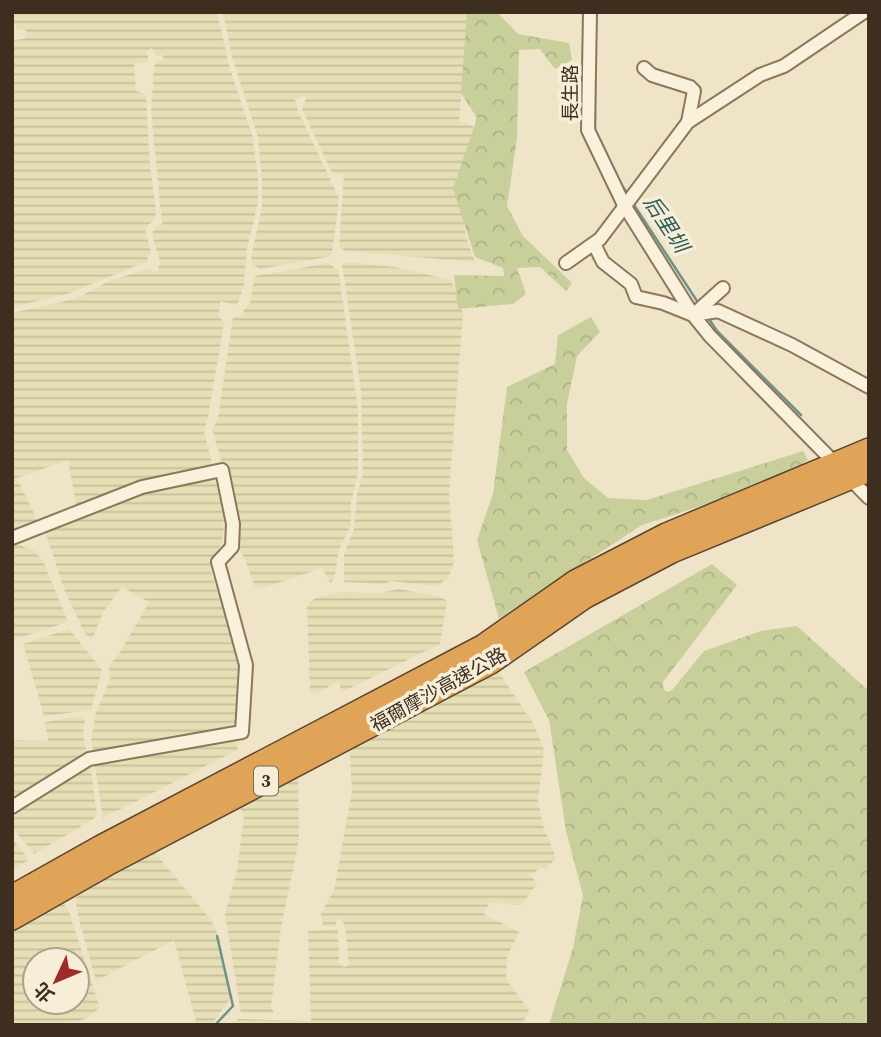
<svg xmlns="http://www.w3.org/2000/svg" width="881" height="1037" font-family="'Source Serif 4','Noto Sans TC',serif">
<defs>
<pattern id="farmland-rules" width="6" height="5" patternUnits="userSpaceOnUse" patternTransform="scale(1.75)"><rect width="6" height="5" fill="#e6deb5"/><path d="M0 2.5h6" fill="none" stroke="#c6bf9b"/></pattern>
<pattern id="forest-crowns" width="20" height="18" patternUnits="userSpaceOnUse" patternTransform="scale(1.75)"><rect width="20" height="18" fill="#c9cf9b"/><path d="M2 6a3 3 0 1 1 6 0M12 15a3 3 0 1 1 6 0" fill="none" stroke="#aeb285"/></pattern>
</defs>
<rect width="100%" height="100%" fill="#f0e4c8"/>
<g fill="url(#farmland-rules)" fill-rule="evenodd">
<polygon points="12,12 217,12 230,69 252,135 258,177 258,202 247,249 244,284 239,301 236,305 220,301 219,316 224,323 208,417 204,431 213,467 77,508 68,460 17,478 38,522 12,531 12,313 75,299 107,282 150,268 153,273 158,270 160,262 152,234 155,227 162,224 151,111 154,67 157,61 163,60 163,55 156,56 152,48 146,51 149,62 134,64 136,91 146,95 150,166 156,211 155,219 145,228 151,253 147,257 148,261 67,294 12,307 12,33 14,40 24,39 26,30 16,29"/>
<polygon points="223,12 469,12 459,121 471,125 480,133 459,194 466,237 475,262 346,251 339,247 344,175 332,173 302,109 307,96 299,97 295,100 298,111 339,198 332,253 327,257 260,269 252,264 251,257 262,207 262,180 258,137 232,57"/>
<polygon points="346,262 395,267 451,280 463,313 449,493 454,561 449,577 437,586 391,581 385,584 344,582 344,554 354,529 357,494 363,474 361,390 342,265"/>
<polygon points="329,263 336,269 338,268 358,409 358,472 351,502 351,525 339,550 334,580 330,583 322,568 260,589 255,587 245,559 238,547 229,485 212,430 218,418 233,317 240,316 250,302 255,276"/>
<polygon points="215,477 218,482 224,524 222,543 210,563 210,568 234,642 238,663 237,731 94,754 91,741 96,713 110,678 109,666 119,654 149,602 122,587 103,612 92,640 84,632 65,592 44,528 144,488"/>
<polygon points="12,542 35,551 44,563 68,622 12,640"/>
<polygon points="398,589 439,596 447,601 440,644 342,692 338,681 316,694 310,691 307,607 310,602 316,598 340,592 380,593"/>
<polygon points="69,629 102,670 91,710 44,716 23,644"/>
<polygon points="494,665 533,723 544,750 538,800 543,825 556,858 545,870 541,867 531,875 537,884 521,905 489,903 484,914 519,932 507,956 506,979 529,1010 522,1025 234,1025 238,1019 311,1021 308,931 338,929 339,963 344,967 349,965 345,926 341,920 336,919 336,926 323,926 321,913 334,890 352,791 349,737"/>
<polygon points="82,716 85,720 83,734 87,755 12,800 12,740 48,741 45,722"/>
<polygon points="238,738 237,750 103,818 94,760"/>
<polygon points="90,762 97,815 92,820 34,854 12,827 12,808"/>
<polygon points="298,762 299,840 281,928 271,1006 274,1013 241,1013 225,914 237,870 244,816 240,808 231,799"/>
<polygon points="12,838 29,860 12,869"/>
<polygon points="150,851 156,854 211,920 220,939 230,999 211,1025 197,1025 174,940 96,981 78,916 75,898"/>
<path d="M53,898L58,906L64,904L69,912L100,1008L83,1020L45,1025H12V922ZM35,960H77V1002H35Z"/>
</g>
<g fill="url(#forest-crowns)">
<polygon points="467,12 497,12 518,34 569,43 572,60 555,69 540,49 519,50 517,138 507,206 523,236 572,283 566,291 540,267 517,268 526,294 513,304 458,309 454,275 504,276 503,268 475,257 453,189 477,118 461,93"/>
<polygon points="591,317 600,332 577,356 567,404 567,450 584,478 608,498 647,500 803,451 808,460 773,483 642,525 499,619 477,540 493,494 507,387 555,364 558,335"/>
<polygon points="712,564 737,585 663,682 664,690 668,692 672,690 704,651 761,631 797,626 869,691 869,1025 549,1025 573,948 583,895 566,831 549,720 524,672"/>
</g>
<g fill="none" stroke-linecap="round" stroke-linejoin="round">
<g stroke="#6f938a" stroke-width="2.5">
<polyline points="595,131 595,61"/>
<polyline points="619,181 629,196"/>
<polyline points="632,202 699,304"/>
<polyline points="707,316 717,331 801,415"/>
<polyline points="215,1025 233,1006 217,936"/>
</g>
<g stroke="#8d765c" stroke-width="16">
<g id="street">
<polyline points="590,12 588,130 624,205 693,315 710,336 869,498"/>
<polyline points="644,68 652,75 690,87 694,91 688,122"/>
<polyline points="594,244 603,262 631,284 636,297 663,303 693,315 718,311 792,345 869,387"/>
<polyline points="566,263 600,239 688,122 760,75 784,66 864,12"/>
<polyline points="693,315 723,288"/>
<polyline points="12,538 142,487 222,470 233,524 232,547 218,562 246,665 242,732 89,759 12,807"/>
</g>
</g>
<g stroke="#5b4430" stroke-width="24">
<g id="highway">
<polyline points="12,896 101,846 482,646 575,581 666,534 869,449"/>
<polyline points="12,919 107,865 491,663 586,597 672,552 869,471"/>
</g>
</g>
<use href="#street" stroke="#faf1dc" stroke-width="12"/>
<use href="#highway" stroke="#e0a458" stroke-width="21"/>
</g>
<g text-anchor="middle" stroke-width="7" stroke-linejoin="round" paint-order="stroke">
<rect fill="#f7eed8" stroke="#756857" stroke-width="2" x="254" y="766.5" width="24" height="29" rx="5"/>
<g font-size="18" font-weight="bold" fill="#3d2e20">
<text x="266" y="787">3</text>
</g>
<g font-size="19" fill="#3d2e20" stroke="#f7eed8">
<text transform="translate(570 93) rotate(-90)" y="7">長生路</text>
<text transform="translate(438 689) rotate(-29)" y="7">福爾摩沙高速公路</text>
</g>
<g font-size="21" font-style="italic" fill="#2f5d5a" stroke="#f7eed8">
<text transform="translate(666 224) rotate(57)" y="7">后里圳</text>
</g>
</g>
<rect width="881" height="1037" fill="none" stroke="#3d2e20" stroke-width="28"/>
<g transform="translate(56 981) rotate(226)"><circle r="33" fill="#f7eed8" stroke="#ada18e" stroke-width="2"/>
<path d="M0-5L12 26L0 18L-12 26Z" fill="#9e2a2b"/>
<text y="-10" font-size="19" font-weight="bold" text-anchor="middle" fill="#3d2e20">北</text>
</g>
</svg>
